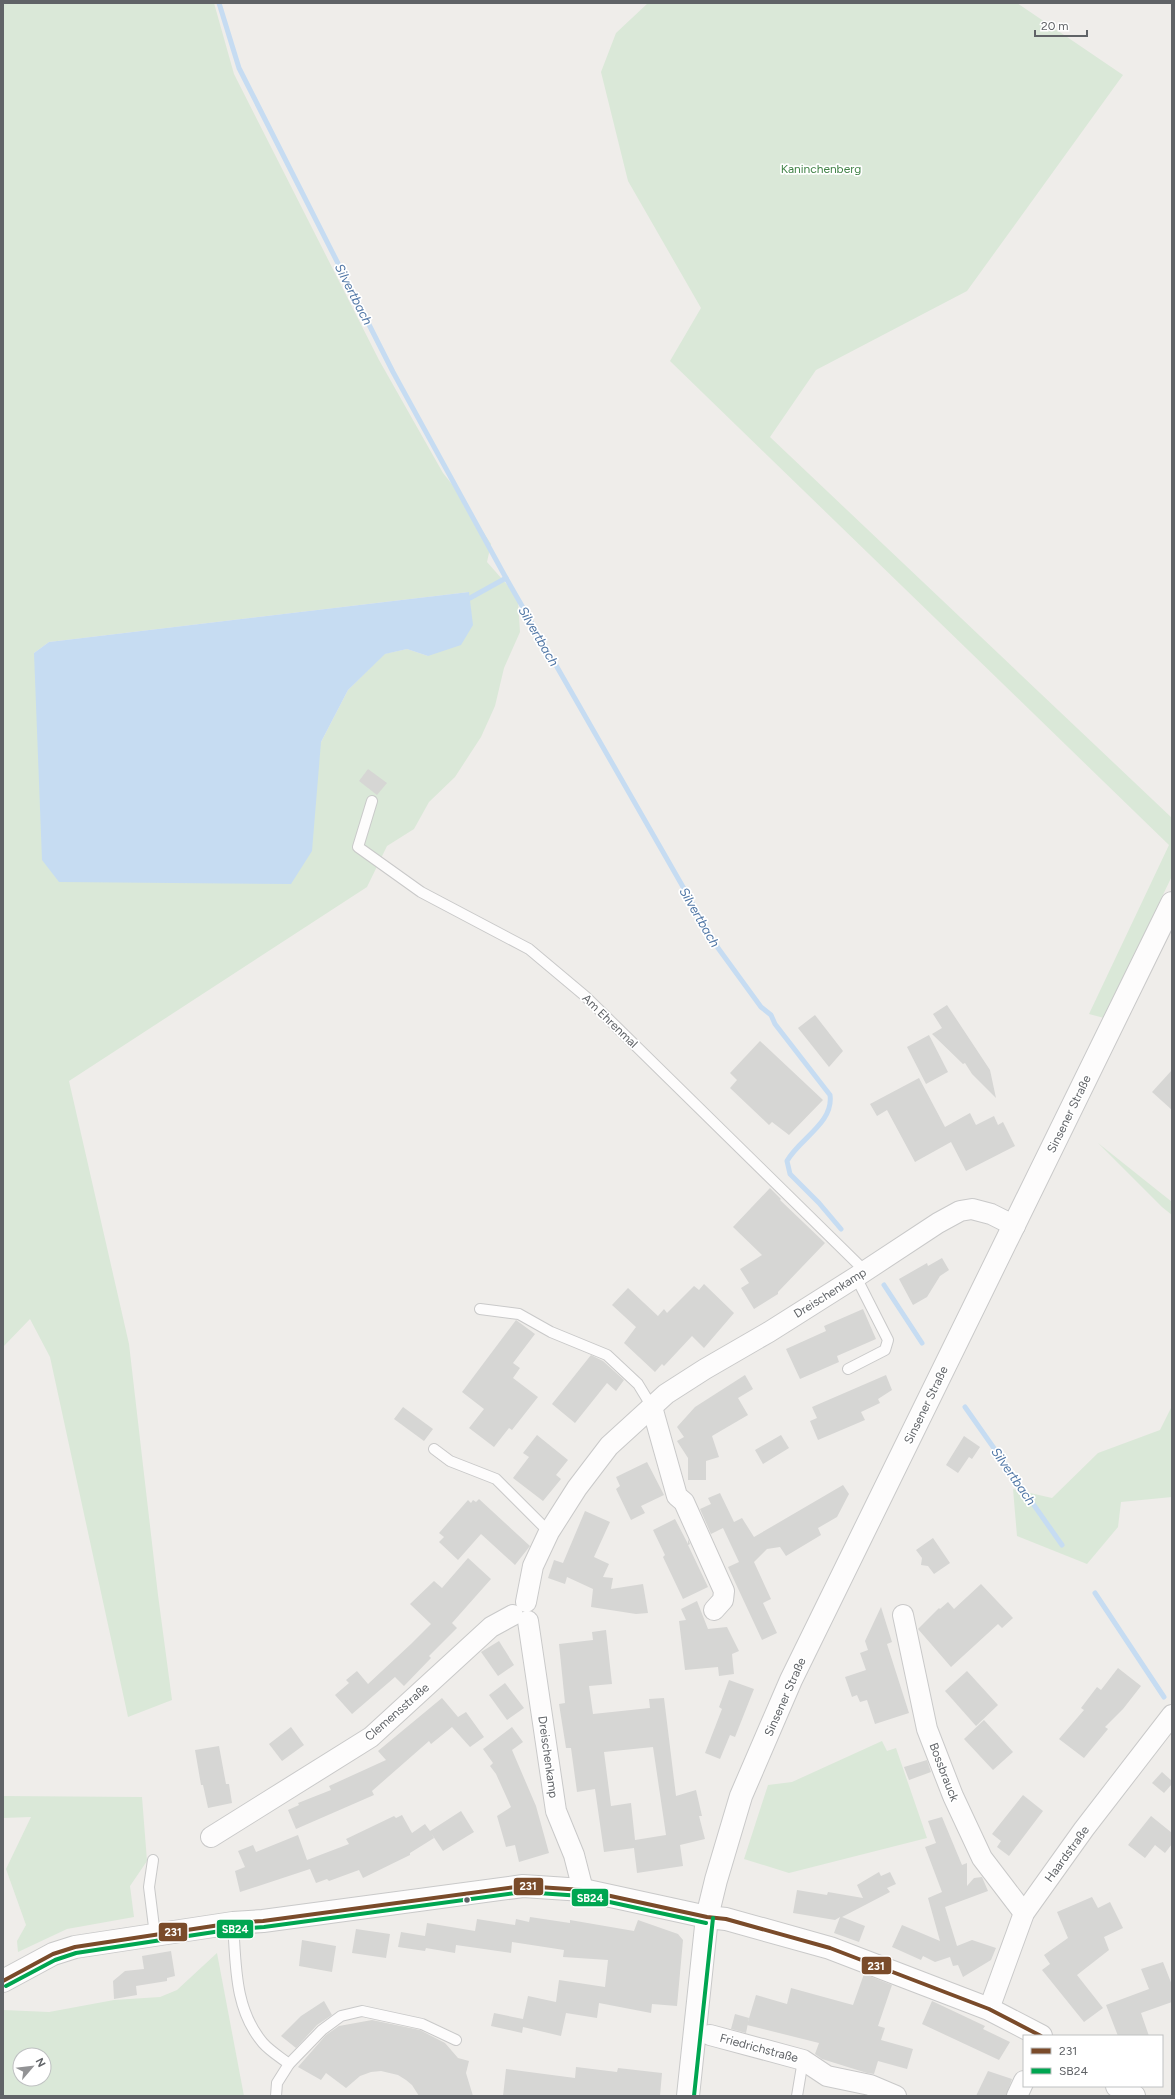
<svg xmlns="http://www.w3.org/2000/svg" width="1175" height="2099" font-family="Figtree,sans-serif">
<rect width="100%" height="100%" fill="#efedea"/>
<g fill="#dae8d8" fill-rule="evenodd">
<path d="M3,3H214L234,74L379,360L443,473L467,503L473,516L491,544L487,562L511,589L518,601L520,632L504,668L495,706L481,737L455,777L429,802L414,829L387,846L367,887L69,1081L129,1344L158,1595L172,1700L128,1717L50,1357L30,1319L3,1347ZM469,592L428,656L407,649L384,654L348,690L321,742L34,653L49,642Z"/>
<polygon points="648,3 1017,3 1123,75 967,291 816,370 770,437 1172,818 1172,876 1104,1018 1089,1014 1169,845 670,361 701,308 628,181 601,72 616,33"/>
<polygon points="1098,1143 1172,1202 1172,1215 1162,1207"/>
<polygon points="1172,1406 1172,1497 1121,1502 1118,1527 1087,1564 1017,1536 1013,1489 1052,1498 1098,1453 1160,1430"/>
<polygon points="882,1741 887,1751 896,1748 927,1838 789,1873 744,1859 768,1785 792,1782"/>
<polygon points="3,1796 142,1797 147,1861 130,1886 134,1917 67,1929 18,1952 17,1941 26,1925 6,1869 31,1817 3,1818"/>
<path d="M217,1953L244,2096H3V2010L49,2012L114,2000L160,1997L177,1990ZM20,2055H44V2079H20Z"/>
</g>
<polygon fill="#c6dcf2" points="469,592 473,625 461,645 428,656 407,649 385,654 348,690 321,742 312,851 291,884 59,882 42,860 34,653 49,642"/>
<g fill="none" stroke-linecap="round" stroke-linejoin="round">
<g stroke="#c6dcf2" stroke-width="5">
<path d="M219,3L239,68L393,372L506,578L718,948L761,1007L771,1015L775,1024L830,1095C834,1123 799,1139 787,1161L790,1174L819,1203L841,1229"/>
<polyline points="470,598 506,578"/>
<polyline points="884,1285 922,1343"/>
<polyline points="965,1407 1062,1545"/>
<polyline points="1095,1593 1164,1697"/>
</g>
</g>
<g fill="#d6d6d4" fill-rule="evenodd">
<polygon points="368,769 387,783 377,795 359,781"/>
<polygon points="947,1005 990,1070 996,1098 972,1074 965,1063 963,1064 932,1034 942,1028 933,1014"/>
<polygon points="815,1015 843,1051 829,1067 798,1028"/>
<polygon points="929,1035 948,1072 926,1084 907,1047"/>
<polygon points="760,1041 823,1100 789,1135 772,1122 769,1125 730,1088 737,1080 730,1073"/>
<polygon points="1172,1070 1172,1110 1152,1092"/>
<polygon points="919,1078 945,1127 970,1113 976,1125 994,1116 998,1125 1003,1122 1015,1146 966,1171 951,1142 915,1162 887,1110 877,1116 870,1104"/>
<polygon points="770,1188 781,1199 780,1200 825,1243 778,1292 778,1294 754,1309 741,1288 749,1283 740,1269 762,1255 733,1227"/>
<polygon points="942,1258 949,1270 940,1276 927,1297 913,1305 899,1279 927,1263 928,1266"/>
<polygon points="704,1284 734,1313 704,1348 692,1336 664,1366 662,1364 655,1372 624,1343 636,1327 612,1305 628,1288 658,1316 664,1309 667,1313 694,1286 699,1290"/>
<polygon points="863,1309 876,1339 837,1356 839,1362 800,1379 786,1349 826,1331 824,1326"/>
<polygon points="516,1320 535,1334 513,1363 520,1368 513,1378 538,1397 512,1430 509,1428 494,1447 469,1428 484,1409 462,1392"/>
<polygon points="591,1355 603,1361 624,1380 616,1391 607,1383 575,1423 552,1404"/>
<polygon points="745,1375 753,1389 738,1398 748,1415 712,1436 719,1457 706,1461 706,1480 688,1480 688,1458 677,1441 684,1437 677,1427 695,1407"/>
<polygon points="886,1375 892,1390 878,1399 880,1403 861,1412 865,1420 818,1440 810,1421 817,1418 812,1407"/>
<polygon points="403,1407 433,1429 424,1441 394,1419"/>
<polygon points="537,1435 568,1460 556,1475 561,1479 543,1501 513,1478 529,1457 523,1453"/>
<polygon points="781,1435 789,1448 763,1464 755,1450"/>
<polygon points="964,1436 980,1447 972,1459 969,1457 958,1473 946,1465"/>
<polygon points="647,1462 664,1495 641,1506 645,1513 631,1520 616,1489 620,1486 616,1477"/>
<polygon points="843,1485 849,1494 837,1517 818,1528 821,1535 786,1556 780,1547 767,1549 754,1562 771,1599 763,1603 777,1633 762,1640 728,1567 739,1562 723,1528 711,1534 700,1509 711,1504 708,1498 720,1493 734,1522 742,1518 754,1537"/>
<polygon points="479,1499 530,1546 515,1565 481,1534 458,1560 439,1542 444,1537 439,1533 468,1500 471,1503 473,1500 476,1502"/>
<polygon points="585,1511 610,1522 594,1557 609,1564 603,1577 613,1578 611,1589 643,1584 648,1613 636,1614 591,1607 593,1589 567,1577 565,1584 548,1578 554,1560 563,1563"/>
<polygon points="675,1519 688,1544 688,1539 690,1544 688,1545 708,1587 683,1599 663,1557 665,1555 653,1530"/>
<polygon points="933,1538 950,1563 934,1574 928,1566 921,1565 922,1558 916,1550"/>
<polygon points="468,1558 491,1579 452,1623 457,1628 429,1656 431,1658 404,1686 395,1677 352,1714 335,1695 349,1683 346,1680 357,1671 368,1684 411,1644 431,1624 410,1604 434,1581 442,1588"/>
<polygon points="981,1584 1013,1618 1002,1628 998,1624 951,1667 918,1629 939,1608 940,1609 948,1602 954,1609"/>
<polygon points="697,1601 708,1629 727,1627 739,1651 732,1654 734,1674 719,1676 718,1667 685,1670 679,1621 686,1620 681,1609"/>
<polygon points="881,1607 892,1642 887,1644 909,1713 875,1724 867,1700 860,1702 857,1695 852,1697 845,1677 866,1670 860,1653 868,1650 865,1641"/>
<path d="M606,1630L612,1684L589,1686L593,1714L650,1708L649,1699L664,1698L676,1796L696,1790L702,1816H699L705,1839L680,1845L683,1866L637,1873L634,1848L604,1852L595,1789L577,1792L571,1748H566L559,1704L565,1703L559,1644L593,1640L592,1632ZM653,1747L666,1835L635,1840L631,1803L611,1806L604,1752Z"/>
<polygon points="499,1641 514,1665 498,1676 481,1652"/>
<polygon points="1118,1668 1141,1686 1123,1709 1105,1727 1108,1729 1084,1758 1059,1739 1084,1710 1081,1708 1097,1687 1101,1690"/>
<polygon points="967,1671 998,1705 976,1726 945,1691"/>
<polygon points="729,1680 754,1689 735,1737 730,1735 720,1759 705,1753 722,1709 719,1707"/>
<polygon points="505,1683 524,1708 507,1720 489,1695"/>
<polygon points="442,1698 458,1717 466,1712 484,1737 470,1747 452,1727 431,1744 429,1741 372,1791 374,1795 296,1829 288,1810 299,1805 298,1803 331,1790 329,1786 386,1760 378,1751"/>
<polygon points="984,1720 1013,1752 993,1770 964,1739"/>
<polygon points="291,1727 304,1745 282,1761 269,1744"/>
<polygon points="512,1727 523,1742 512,1750 536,1806 549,1853 519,1862 515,1845 506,1847 497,1816 511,1807 496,1774 490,1766 493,1763 483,1749"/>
<polygon points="219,1746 226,1784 229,1784 232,1803 208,1808 203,1785 201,1785 195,1750"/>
<polygon points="927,1760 931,1772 909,1780 904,1767"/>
<polygon points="1162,1772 1172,1781 1172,1784 1164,1793 1152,1783"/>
<polygon points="1023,1795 1043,1811 1009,1856 997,1847 1001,1841 992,1834"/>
<polygon points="461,1811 474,1832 443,1851 431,1833 434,1838 410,1853 410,1855 363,1878 359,1870 329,1881 327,1879 316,1883 310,1869 240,1892 235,1871 245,1867 238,1851 253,1845 256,1852 298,1835 307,1860 349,1844 346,1839 394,1816 396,1818 402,1815 412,1833 425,1824 430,1831"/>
<polygon points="1151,1816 1172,1833 1172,1844 1165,1853 1155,1845 1145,1858 1128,1845"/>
<polygon points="942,1817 962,1865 967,1863 967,1886 974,1878 982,1877 988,1891 945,1907 957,1946 972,1940 996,1948 991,1960 963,1977 958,1965 953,1966 950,1957 935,1962 923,1956 921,1960 892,1947 902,1925 940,1941 928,1898 942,1892 925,1847 936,1843 928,1821"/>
<polygon points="879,1872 881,1876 890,1872 896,1884 887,1888 890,1892 842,1917 865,1926 859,1942 834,1933 840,1917 835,1920 793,1913 797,1890 827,1895 828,1892 863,1898 857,1885"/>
<polygon points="1092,1897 1098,1908 1110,1902 1123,1928 1104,1937 1109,1950 1077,1975 1103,2008 1084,2022 1042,1970 1050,1964 1044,1955 1068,1938 1057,1912"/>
<polygon points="530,1917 570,1923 570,1920 634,1931 638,1920 678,1934 683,1940 677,2006 652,2004 651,2013 599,2003 597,2018 566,2013 561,2036 523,2027 522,2033 491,2026 494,2013 523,2019 528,1996 556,2002 559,1980 605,1987 608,1960 563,1957 564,1950 512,1942 511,1953 456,1945 455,1953 426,1948 425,1951 398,1947 401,1932 425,1936 427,1923 475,1931 477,1919 515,1925 516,1919 529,1922"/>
<polygon points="356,1929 390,1934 386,1958 352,1953"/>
<polygon points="302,1940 336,1946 332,1972 299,1966"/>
<polygon points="171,1951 175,1976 167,1978 167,1981 136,1986 137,1995 114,1999 113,1981 125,1971 144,1969 142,1956"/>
<polygon points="1163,1962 1172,1985 1172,2002 1141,2013 1149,2036 1118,2036 1106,2005 1149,1989 1141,1969"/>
<polygon points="864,1974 892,1985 878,2026 885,2028 881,2040 913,2049 907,2069 878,2061 874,2074 867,2073 822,2059 815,2054 819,2043 747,2025 756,1995 787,2004 791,1988 853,2005"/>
<polygon points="324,2001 332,2015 317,2025 296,2048 281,2036 301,2016"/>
<polygon points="932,2001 985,2026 983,2029 1010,2042 999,2060 922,2024"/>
<polygon points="735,2014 749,2018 746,2033 731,2029"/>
<polygon points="372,2020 420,2030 445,2043 458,2058 469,2061 466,2073 473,2096 419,2096 412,2085 406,2080 398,2075 381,2071 371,2072 360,2076 346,2088 326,2073 321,2080 298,2067 326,2035 339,2026"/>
<polygon points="576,2067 617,2072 618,2068 662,2073 660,2096 503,2096 506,2069 575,2078"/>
<polygon points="988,2071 1012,2079 1006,2096 976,2096"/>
</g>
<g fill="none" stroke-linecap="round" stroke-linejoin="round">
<g stroke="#c9c9c9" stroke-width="12">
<g id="lane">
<polyline points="372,801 358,847 421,892 529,949 585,996 865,1271"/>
<polyline points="480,1309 519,1314 551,1332 607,1355 638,1384 652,1407"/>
<polyline points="848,1369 885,1350 888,1340 856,1277"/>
<polyline points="434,1449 450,1461 496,1479 549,1532"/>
<polyline points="153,1860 149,1887 155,1935"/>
<path d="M233,1923C236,1964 234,2009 263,2043C270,2051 280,2057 289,2064"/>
<polyline points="276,2096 277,2083 289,2064 322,2030 341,2016 362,2011 422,2024 456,2040"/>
<polyline points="797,2096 803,2060"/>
</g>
</g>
<g stroke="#c9c9c9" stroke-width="22">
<g id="street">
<polyline points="652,1407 677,1496 684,1502 724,1591 723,1600 714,1610"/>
<polyline points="526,1602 533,1566 549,1532 577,1488 609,1446 666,1394 705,1369 769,1332 856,1277 938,1223 960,1211 972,1209 991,1214 1015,1226"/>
<polyline points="903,1615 927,1729 953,1796 982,1858 1024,1913"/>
<polyline points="528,1621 556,1811 574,1855 583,1890"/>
<polyline points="211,1837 371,1737 491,1627 513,1615"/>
<polyline points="989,2009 1024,1913 1084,1829 1172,1715"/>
<polyline points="710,2035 803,2060 827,2076 870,2085 896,2096"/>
<polyline points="1017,2096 1024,2081"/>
</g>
</g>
<g stroke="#c9c9c9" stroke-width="24">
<g id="secondary">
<polyline points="3,1981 53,1954 75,1947 233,1923 263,1921 523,1886 583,1890 707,1917 726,1919 830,1948 989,2009 1041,2036"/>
<polyline points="1117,2086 1134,2096"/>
<polyline points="688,2096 707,1917 716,1880 741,1796 791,1680 1172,903"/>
</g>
</g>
<use href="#lane" stroke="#fdfcfc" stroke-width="10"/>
<use href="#street" stroke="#fdfcfc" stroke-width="20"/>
<use href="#secondary" stroke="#fdfcfc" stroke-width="22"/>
<g stroke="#fff" stroke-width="7">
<polyline id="bus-1" points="3,1981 53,1954 75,1947 233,1923 263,1921 523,1886 583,1890 707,1917 726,1919 830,1948 989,2009 1041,2036"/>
</g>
<g stroke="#fff" stroke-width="7">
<g id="bus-2">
<polyline points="6,1986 55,1960 76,1953 234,1929 264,1927 523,1892 582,1896 706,1923"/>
<polyline points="694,2096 713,1918"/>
</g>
</g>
<use href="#bus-1" stroke="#7a4b2a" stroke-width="4"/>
<use href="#bus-2" stroke="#00a651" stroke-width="4"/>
</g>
<circle fill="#606367" stroke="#fff" stroke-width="1.5" cx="467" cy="1900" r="3.5"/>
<g text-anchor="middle" stroke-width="3.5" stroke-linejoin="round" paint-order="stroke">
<g font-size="12" fill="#428348" stroke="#fff">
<text x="821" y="173">Kaninchenberg</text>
</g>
<g font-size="12" fill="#606367" stroke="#fff">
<text transform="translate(610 1021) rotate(44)" y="4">Am Ehrenmal</text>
<text transform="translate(1069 1114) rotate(-64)" y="4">Sinsener Straße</text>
<text transform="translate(830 1293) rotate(-32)" y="4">Dreischenkamp</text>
<text transform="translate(926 1405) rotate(-64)" y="4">Sinsener Straße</text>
<text transform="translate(785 1697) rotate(-66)" y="4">Sinsener Straße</text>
<text transform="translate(397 1712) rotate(-41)" y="4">Clemensstraße</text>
<text transform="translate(548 1757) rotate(82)" y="4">Dreischenkamp</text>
<text transform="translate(944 1772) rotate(69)" y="4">Bossbrauck</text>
<text transform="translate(1067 1854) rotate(-54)" y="4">Haardstraße</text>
<text transform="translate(759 2048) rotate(15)" y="4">Friedrichstraße</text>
</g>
<g font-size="13" font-style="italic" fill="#5177a6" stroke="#fff">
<text transform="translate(354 294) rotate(63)" y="5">Silvertbach</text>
<text transform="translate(539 636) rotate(60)" y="5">Silvertbach</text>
<text transform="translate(700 917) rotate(60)" y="5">Silvertbach</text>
<text transform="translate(1014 1476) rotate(55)" y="5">Silvertbach</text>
</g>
</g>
<g stroke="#fff" stroke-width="1.5">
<rect x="513" y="1877" width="31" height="19" rx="4" fill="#7a4b2a"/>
<rect x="571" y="1888" width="38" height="19" rx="4" fill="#00a651"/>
<rect x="216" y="1919" width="38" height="20" rx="4" fill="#00a651"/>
<rect x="158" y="1922" width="30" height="20" rx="4" fill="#7a4b2a"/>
<rect x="861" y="1956" width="31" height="19" rx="4" fill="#7a4b2a"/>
</g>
<g font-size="11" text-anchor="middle" font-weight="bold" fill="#fff">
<text x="528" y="1890">231</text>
<text x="590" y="1902">SB24</text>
<text x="235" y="1933">SB24</text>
<text x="173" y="1936">231</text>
<text x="876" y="1970">231</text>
</g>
<rect width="1175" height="2099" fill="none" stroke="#606367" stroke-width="8"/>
<rect x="1023" y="2035" width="140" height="52" fill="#ffffff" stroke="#bfc1c2"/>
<rect x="1031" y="2048" width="20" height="6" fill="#7a4b2a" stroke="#bfc1c2"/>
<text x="1059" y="2055" font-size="12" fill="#606367">231</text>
<rect x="1031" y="2068" width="20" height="6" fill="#00a651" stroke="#bfc1c2"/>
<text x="1059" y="2075" font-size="12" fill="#606367">SB24</text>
<g transform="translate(32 2067) rotate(62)"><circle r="19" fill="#ffffff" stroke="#bfc1c2"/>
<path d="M0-3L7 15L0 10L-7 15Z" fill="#929395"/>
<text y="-6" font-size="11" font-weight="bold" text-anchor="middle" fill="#606367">N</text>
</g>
<path d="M1035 30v6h52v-6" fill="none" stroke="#606367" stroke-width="2"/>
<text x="1041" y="30" font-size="12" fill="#606367" stroke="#ffffff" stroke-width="3" paint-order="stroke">20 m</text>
</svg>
